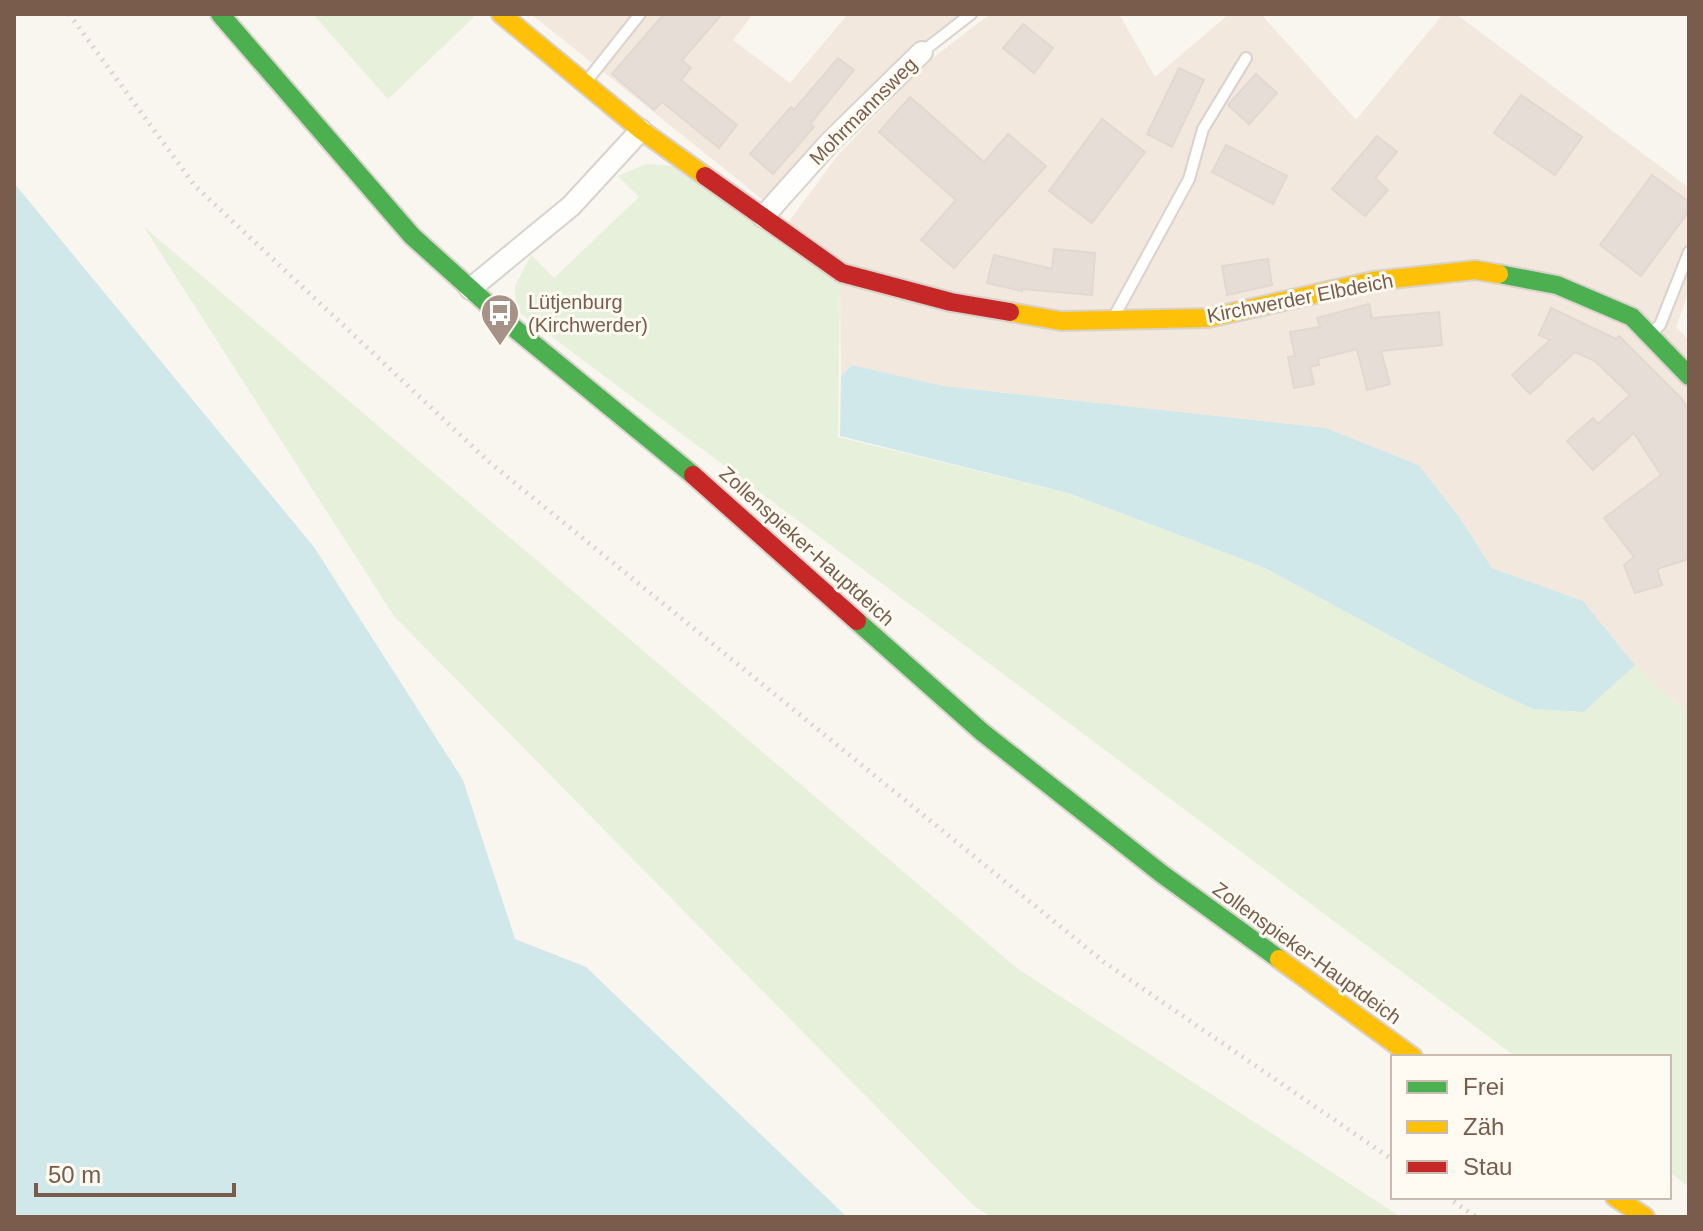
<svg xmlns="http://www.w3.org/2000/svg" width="1703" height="1231" font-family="Helvetica,sans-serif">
<rect width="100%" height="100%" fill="#f9f5ef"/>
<g fill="#f2e8dd">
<polygon points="531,14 753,14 733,40 790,83 848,14 963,14 820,135 766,202"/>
<polygon points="990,14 1119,14 1155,77 1229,14 1261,14 1356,120 1443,14 1456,14 1689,188 1689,290 1676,327 1689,340 1689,715 1635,665 1583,601 1492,568 1460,518 1419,465 1326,428 944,386 852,365 841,376 840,284 776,239 838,155 925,64"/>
</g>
<g fill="#e6f0da">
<polygon points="313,14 471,14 474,17 388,99"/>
<polygon points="646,164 672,166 840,284 838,437 1067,493 1263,567 1472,680 1533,709 1584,712 1635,665 1689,715 1689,1187 1669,1172 1669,1057 1516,1057 516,310 515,286 531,255 554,278 639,197 618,176"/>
<polygon points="144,227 1018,969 1401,1217 991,1217 973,1205 394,616"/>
</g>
<g fill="#d0e8ea">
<polygon points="14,183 314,547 463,780 515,939 586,967 847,1217 14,1217"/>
<polygon points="852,365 944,386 1326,428 1419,465 1460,518 1492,568 1583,601 1635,665 1584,712 1533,709 1472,680 1263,567 1068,493 840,436 841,376"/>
</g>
<g fill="#e6ded6" stroke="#e2d8d1" stroke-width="2">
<polygon points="664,14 722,14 682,60 691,68 681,80 737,125 719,148 662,102 654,110 612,74"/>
<polygon points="1023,24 1053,48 1034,73 1003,48"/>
<polygon points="838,58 854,70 810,124 814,127 773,174 750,154 791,107 794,110"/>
<polygon points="1179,68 1204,80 1172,147 1147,134"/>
<polygon points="1256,74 1277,93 1249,124 1228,105"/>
<polygon points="1521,95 1582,137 1555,175 1494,133"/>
<polygon points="910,97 984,162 1008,134 1046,166 954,268 921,240 956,200 879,132"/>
<polygon points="1102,119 1145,152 1092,223 1049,191"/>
<polygon points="1377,136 1397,152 1375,178 1388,190 1365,216 1332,189"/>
<polygon points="1226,145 1287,176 1273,204 1212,172"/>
<polygon points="1652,175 1689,202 1689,211 1641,276 1600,245"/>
<polygon points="1054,249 1095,253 1092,295 1022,289 1022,291 987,283 994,255 1052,269"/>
<polygon points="1268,259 1272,285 1227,295 1222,266"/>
<polygon points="1369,304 1372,318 1439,312 1442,345 1381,351 1390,384 1367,390 1357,349 1318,359 1319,365 1310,367 1314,384 1294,388 1288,357 1295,356 1290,332 1320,327 1317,318"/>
<polygon points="1551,308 1616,339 1619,336 1681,398 1689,410 1689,559 1657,569 1662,585 1635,593 1624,565 1634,557 1604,518 1661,475 1634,433 1593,470 1567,441 1593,418 1598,424 1630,395 1595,361 1575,352 1530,394 1512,375 1550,340 1539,335"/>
</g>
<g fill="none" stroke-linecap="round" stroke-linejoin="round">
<g stroke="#d9d2cd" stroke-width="14">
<g id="lane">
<polyline points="922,52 971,14"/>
<polyline points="586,82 640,14"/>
<polyline points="1115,315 1189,179 1203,129 1246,58"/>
<polyline points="1651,333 1660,325 1689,252"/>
</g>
</g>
<g stroke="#d9d2cd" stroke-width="24">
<g id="street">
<polyline points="763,217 830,142 922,52"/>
<polyline points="470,289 571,206 641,130"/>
</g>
</g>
<g stroke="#d9d2cb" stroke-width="22">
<g id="fast">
<polyline points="220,14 412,236 514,328 693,475"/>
<polyline points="1499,274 1557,285 1632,317 1689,376"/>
<polyline points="857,621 982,732 1162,874 1279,959"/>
</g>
</g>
<g stroke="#d9d2cb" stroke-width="22">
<g id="slow">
<polyline points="501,14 641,130 705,176"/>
<polyline points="1010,312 1061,321 1208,318 1373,281 1475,270 1499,274"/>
<polyline points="1279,959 1413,1057"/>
<polyline points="1615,1197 1645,1217"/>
</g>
</g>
<g stroke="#d9d2cb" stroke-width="22">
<g id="jam">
<polyline points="705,176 842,273 951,302 1010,312"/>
<polyline points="693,475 857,621"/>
</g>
</g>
<g stroke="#dbd4d0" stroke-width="5" stroke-dasharray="2 6" stroke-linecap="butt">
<polyline points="69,14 195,186 489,462 1104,962 1393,1160"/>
<polyline points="1447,1197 1476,1217"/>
</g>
<use href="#lane" stroke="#fefefd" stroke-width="10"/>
<use href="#street" stroke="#fefefd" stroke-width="20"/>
<use href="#fast" stroke="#4caf50" stroke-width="18"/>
<use href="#slow" stroke="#ffc107" stroke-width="18"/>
<use href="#jam" stroke="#c62828" stroke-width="18"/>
</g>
<defs>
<g id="bus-pin" transform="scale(2)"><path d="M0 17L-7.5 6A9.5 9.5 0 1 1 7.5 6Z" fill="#a69286" stroke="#fffaf2"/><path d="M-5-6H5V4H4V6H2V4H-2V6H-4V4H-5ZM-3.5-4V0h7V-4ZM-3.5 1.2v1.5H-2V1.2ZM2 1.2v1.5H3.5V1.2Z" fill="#fff"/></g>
</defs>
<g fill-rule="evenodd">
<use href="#bus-pin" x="500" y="313"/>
</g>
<g text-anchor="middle" stroke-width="6" stroke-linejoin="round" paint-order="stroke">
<g font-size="20" fill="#7a5c4d" stroke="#fffaf2">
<text transform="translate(863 111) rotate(-45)" y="7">Mohrmannsweg</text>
<text transform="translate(1300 298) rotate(-11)" y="7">Kirchwerder Elbdeich</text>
<text transform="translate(807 546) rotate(42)" y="7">Zollenspieker-Hauptdeich</text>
<text transform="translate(1307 953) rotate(36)" y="7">Zollenspieker-Hauptdeich</text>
</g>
<g font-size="20" fill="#7a5c4d" stroke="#fffaf2" text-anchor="start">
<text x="528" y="309">Lütjenburg<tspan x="528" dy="23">(Kirchwerder)</tspan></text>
</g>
</g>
<rect width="1703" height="1231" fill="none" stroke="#7a5c4d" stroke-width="32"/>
<rect x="1391" y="1055" width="280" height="144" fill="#fffaf2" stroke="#cabbb0" stroke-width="2"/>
<rect x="1407" y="1081" width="40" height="12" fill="#4caf50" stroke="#cabbb0" stroke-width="2"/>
<text x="1463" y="1095" font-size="24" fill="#7a5c4d">Frei</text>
<rect x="1407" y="1121" width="40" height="12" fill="#ffc107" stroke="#cabbb0" stroke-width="2"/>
<text x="1463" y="1135" font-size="24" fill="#7a5c4d">Zäh</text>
<rect x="1407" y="1161" width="40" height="12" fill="#c62828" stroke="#cabbb0" stroke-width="2"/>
<text x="1463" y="1175" font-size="24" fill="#7a5c4d">Stau</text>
<path d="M36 1183v12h198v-12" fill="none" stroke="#7a5c4d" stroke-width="4"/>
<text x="48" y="1183" font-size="24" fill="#7a5c4d" stroke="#fffaf2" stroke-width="6" paint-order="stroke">50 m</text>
</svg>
